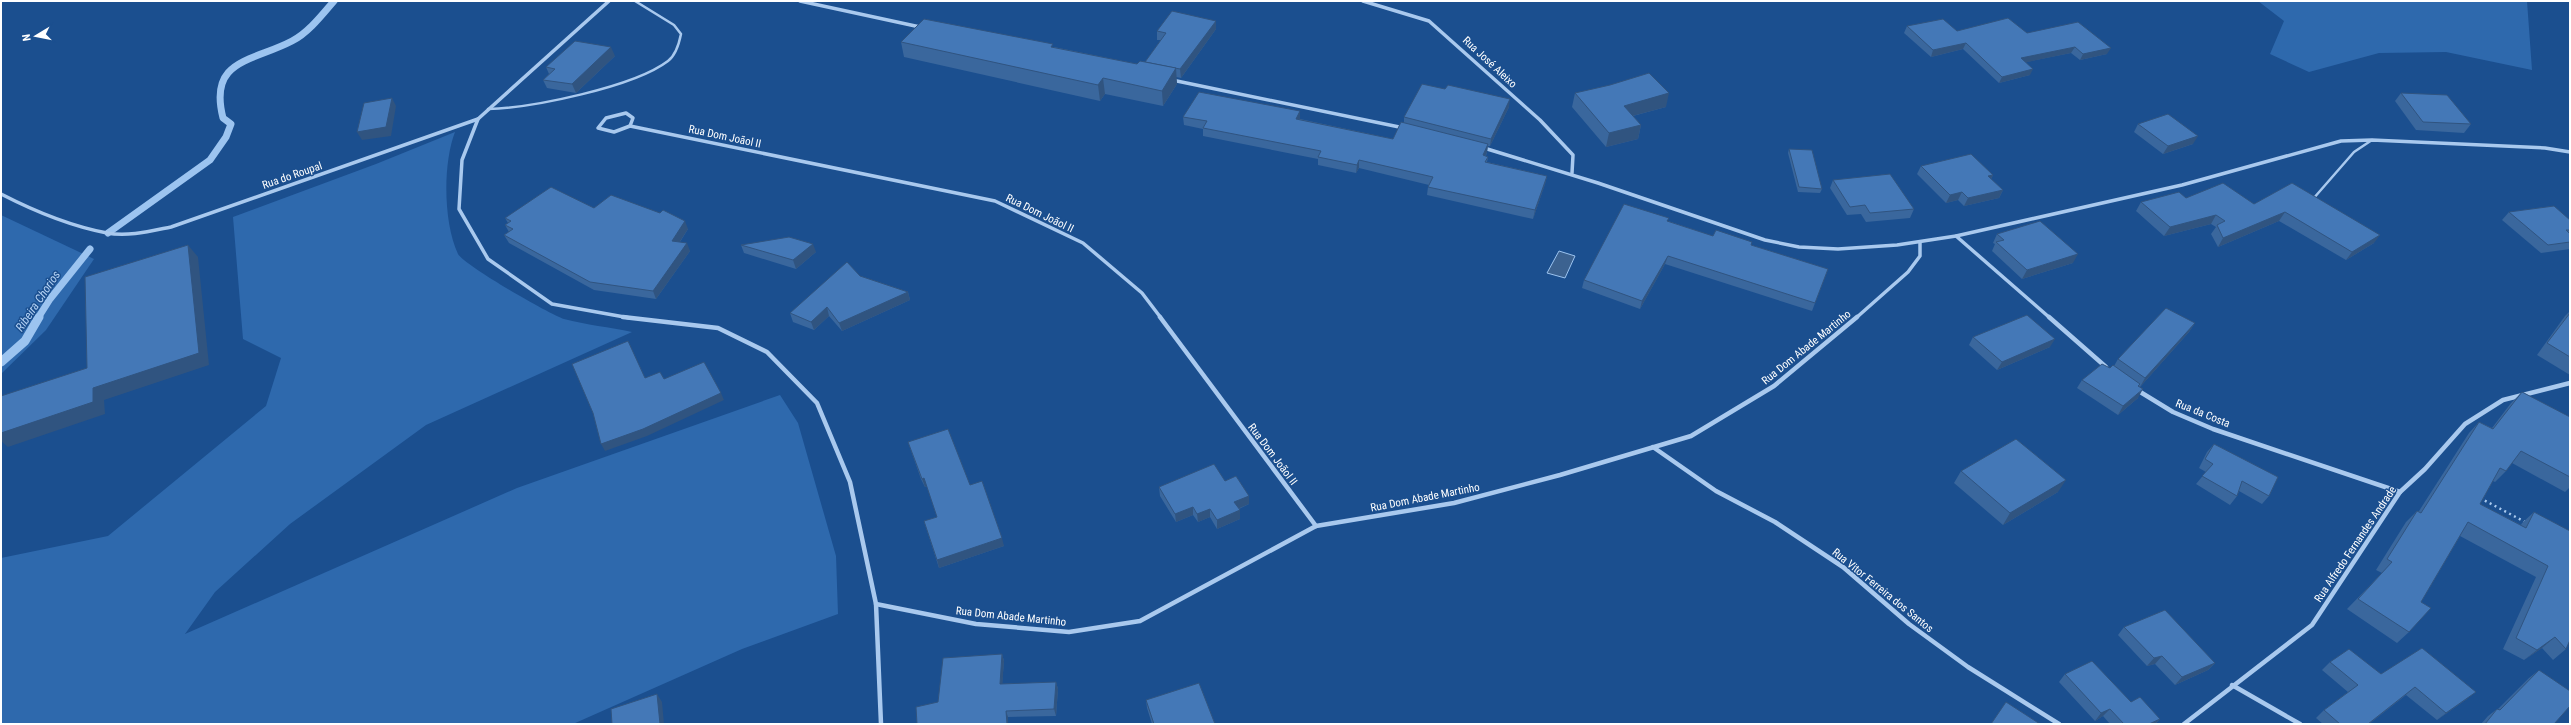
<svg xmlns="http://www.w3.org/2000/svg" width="2571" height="725" font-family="'Roboto Condensed',sans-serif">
<rect width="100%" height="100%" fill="#1b4f8f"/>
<g fill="#2e69ad">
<polygon points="2258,1 2527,1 2532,70 2446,52 2379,53 2309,72 2270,54 2284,21"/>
<path d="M455,132C443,163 443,222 458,254C464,265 549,314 564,319C586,325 610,327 632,332L426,425L290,524L215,592L185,634L517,488L780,395L798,423L836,556L838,614L742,649L573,724H1V558L108,536L266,406L281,358L243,339L233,217L376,164Z"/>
<polygon points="1,215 94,259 46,330 1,374"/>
</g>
<polygon fill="#3c6290" stroke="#9cc4f0" points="1559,251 1575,256 1565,278 1547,273"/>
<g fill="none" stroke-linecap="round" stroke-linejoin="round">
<g stroke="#9cc4f0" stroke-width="7">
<path d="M108,233L210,160L226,137L231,124L223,118C208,59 252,62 292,41C308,33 322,15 334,1"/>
<polyline points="38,318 50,299 90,249"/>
</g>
<polyline stroke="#9cc4f0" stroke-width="9" points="1,362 25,341 39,317"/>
<polyline stroke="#a9c9ee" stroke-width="2.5" stroke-dasharray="2 3.5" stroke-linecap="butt" points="2480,498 2527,523"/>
<g stroke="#a9c9ee" stroke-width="2.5">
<path d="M488,109C531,108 634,87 668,61C676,55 679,44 681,34L674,25L635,1"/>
<polyline points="2313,199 2354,152 2372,140"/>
</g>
<g stroke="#a9c9ee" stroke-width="3.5">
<polyline points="609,1 478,119 462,160 459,209 488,259 552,304 630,318"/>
<polyline points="800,1 920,27"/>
<polyline points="1363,1 1429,21 1540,120 1573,155 1572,173"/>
<polyline points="1172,80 1404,128"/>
<polygon points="626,113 633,118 630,126 614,132 598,128 606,118"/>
<polyline points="630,126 995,201 1083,243 1142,293 1161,318"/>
<polyline points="1484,148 1598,183 1765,240 1799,247 1838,249 1897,245 1956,236 2182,185 2341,141 2372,140 2545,148 2570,152"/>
<path d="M1,194C34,211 70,226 107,233C128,237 151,231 171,227L478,119"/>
<polyline points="1956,236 2050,318"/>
<polyline points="1856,318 1908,272 1920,256 1920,243"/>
</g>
<g stroke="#a9c9ee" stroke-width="4.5">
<polyline points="623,317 718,328 767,352 817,403 850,482 876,604 881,724"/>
<polyline points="1160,317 1316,526"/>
<polyline points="2049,317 2106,367"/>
<polyline points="2137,390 2173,412 2213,429 2400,492"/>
<polyline points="1653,447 1716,491 1775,522 1843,567 1909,624 1968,667 2059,724"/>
<polyline points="876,604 976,624 1069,632 1140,621 1316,526 1454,503 1560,475 1691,436 1774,386 1857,317"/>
<polyline points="2232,685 2300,724"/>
<polyline points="2184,724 2312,625 2400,492 2425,469 2465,424 2503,400 2570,383"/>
</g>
</g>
<g fill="#3a679d">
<polygon points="1216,21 1216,29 1181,78 1176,77 1177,84 1163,106 1105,94 1100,101 904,57 901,42 1054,47 1137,64 1145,62 1161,40 1157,40 1157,31"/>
<polygon points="1907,26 1957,31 2027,33 2107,54 2080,60 2071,53 2026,62 2030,75 1999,83 1963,49 1931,57 1904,33"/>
<polygon points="615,56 576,93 547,88 543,80 549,74 546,67"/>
<polygon points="1575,93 1666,107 1633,116 1641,125 1638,139 1606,147 1572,107"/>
<polygon points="2401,93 2471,124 2464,133 2416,130 2395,101"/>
<polygon points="1509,107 1490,146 1488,146 1487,152 1486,156 1488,157 1487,162 1547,176 1545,184 1533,219 1427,195 1428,187 1429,185 1359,168 1356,173 1318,165 1318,159 1203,136 1203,129 1184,125 1183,117 1300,119 1393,139 1404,123 1404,117"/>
<polygon points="2138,124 2193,144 2163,154 2134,132"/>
<polygon points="1789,149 1822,189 1820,193 1798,192 1788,153"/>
<polygon points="1921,166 1993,175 1991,179 2003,190 1999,198 1964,206 1958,200 1946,203 1917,174"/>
<polygon points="1833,180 1914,209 1910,218 1866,222 1861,214 1847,215 1830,188"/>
<polygon points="2292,183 2374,243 2346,260 2279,221 2218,247 2211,234 2216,227 2211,224 2164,236 2136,211 2141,202 2186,198 2254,204"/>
<polygon points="594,208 688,229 680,242 690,251 656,299 594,290 509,243 504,235 509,232 505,225 508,223 505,218"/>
<polygon points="2509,212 2570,220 2570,249 2541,253 2502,220"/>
<polygon points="1668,221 1713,236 1752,242 1751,245 1828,269 1812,311 1665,264 1640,309 1582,288 1584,280"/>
<polygon points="1997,234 2073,263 2022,279 1992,251 1995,244 1993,243"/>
<polygon points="741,245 816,252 796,269 744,253"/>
<polygon points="860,276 908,292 910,300 842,331 829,316 814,330 793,322 790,313"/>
<polygon points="2570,311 2570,375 2537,355 2565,316"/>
<polygon points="2195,323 2189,332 2140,387 2138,398 2118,415 2077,388 2082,380 2110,368 2114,366 2118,359"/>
<polygon points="1973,337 2050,347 1997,370 1969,345"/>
<polygon points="2522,392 2570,417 2570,487 2565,492 2512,463 2506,471 2495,482 2493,481 2480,504 2521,525 2522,523 2534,512 2570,531 2566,649 2553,660 2542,648 2524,660 2503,649 2536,577 2460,536 2421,602 2409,632 2397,643 2347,609 2382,573 2376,570 2406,522 2417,511 2419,511 2469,433 2479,422 2492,428 2511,403"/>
<polygon points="908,442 970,485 1004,546 939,568 924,521 937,517 927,486 925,487 921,479"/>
<polygon points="2214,444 2269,496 2262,504 2239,491 2237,496 2230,505 2196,484 2206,472 2199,468 2207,452"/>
<polygon points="1961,471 2058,492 2003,525 1954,483"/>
<polygon points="1225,481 1249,496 1249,504 1239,509 1240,519 1217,529 1210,517 1198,522 1193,515 1176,522 1160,496 1159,487"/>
<polygon points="2124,627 2215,663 2208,670 2175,685 2155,664 2147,666 2118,635"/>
<polygon points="1002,654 1004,661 1002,684 1056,682 1058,689 1056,716 1008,717 1008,724 917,724 938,702"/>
<polygon points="2330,662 2381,674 2467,699 2437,720 2406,695 2369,724 2323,724 2316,718 2324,710 2348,692 2322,670"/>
<polygon points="2539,670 2554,724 2481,724 2488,716 2497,709 2498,709 2529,678"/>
<polygon points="2065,674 2160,719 2155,724 2110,724 2103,716 2095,721 2059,682"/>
<polygon points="1146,700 1215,724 1152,724 1147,708"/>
</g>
<g fill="#305480">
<polygon points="1216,21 1216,29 1181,78 1180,69"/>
<polygon points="1966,43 1963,49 1931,57 1933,50"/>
<polygon points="611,47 615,56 576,93 572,84"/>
<polygon points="2075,47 2071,53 2018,64 2021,58"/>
<polygon points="2111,48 2107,54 2080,60 2083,54"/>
<polygon points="1176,68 1177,84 1163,106 1162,91"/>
<polygon points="2033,69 2030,75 1999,83 2002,77"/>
<polygon points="1103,78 1105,94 1100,101 1098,85"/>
<polygon points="1669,93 1666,107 1621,119 1624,106"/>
<polygon points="392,98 396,106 391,136 362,140 357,132"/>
<polygon points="1510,99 1509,107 1490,146 1491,139"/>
<polygon points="1300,111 1300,120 1296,119"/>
<polygon points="1641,125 1638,139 1606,147 1609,133"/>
<polygon points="2198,136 2193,144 2163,154 2168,146"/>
<polygon points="1488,144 1487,152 1482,164 1483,155"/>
<polygon points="1359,160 1359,168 1356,173 1357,165"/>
<polygon points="1993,175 1989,183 1988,176"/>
<polygon points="1547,176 1545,184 1533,219 1535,210"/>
<polygon points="2003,190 1999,198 1964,206 1968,198"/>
<polygon points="1962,192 1958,200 1946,203 1950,195"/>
<polygon points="2285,212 2279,221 2218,247 2223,238"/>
<polygon points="2216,215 2211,224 2164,236 2170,227"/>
<polygon points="685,221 688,229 675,249 672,241"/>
<polygon points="2380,235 2374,243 2346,260 2352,252"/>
<polygon points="687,243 690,251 656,299 653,291"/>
<polygon points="813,244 816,252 796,269 793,260"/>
<polygon points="188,245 198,257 209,365 104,400 105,414 8,447 1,441 1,433 93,388"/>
<polygon points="2078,254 2073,263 2022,279 2027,270"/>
<polygon points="1668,256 1665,264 1640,309 1642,301"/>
<polygon points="908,292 910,300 842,331 839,323"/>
<polygon points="827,307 829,316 814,330 811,322"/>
<polygon points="2195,323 2189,332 2140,387 2145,378"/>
<polygon points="2055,339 2050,347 1997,370 2002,362"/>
<polygon points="2143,389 2138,398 2118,415 2123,406"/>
<polygon points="721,393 724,400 647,436 605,451 601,444"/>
<polygon points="924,478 927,486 925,487 922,479"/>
<polygon points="2066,480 2058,492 2003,525 2010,513"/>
<polygon points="1249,496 1249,504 1235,510 1234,502"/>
<polygon points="1193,507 1193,515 1176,522 1175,514"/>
<polygon points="1210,509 1210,517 1198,522 1197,514"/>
<polygon points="1240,510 1240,519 1217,529 1217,520"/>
<polygon points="1002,538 1004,546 939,568 937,560"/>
<polygon points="2555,637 2542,648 2524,660 2537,650"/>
<polygon points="1002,654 1004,661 1002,691 1000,684"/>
<polygon points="2162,656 2155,664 2147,666 2154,658"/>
<polygon points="2215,663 2208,670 2175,685 2182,677"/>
<polygon points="1056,682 1058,689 1056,716 1054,709"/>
<polygon points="2415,687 2369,724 2368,724"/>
<polygon points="2476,692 2467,699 2437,720 2446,713"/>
<polygon points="657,694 662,702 664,724 660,724"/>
<polygon points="2110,709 2103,716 2095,721 2101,713"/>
<polygon points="1006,711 1008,717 1008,724 1007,724"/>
<polygon points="2160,719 2155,724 2149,724"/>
</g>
<g fill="#4478b7" stroke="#305480">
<polygon points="1172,11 1216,21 1180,69 1145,62 1166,33 1157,31"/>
<polygon points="2008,18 2027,33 2078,22 2111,48 2083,54 2075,47 2021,58 2033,69 2002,77 1966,43 1933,50 1907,26 1943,19 1957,31"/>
<polygon points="924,19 1053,44 1051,47 1137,64 1140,61 1176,68 1162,91 1103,78 1098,85 901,42"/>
<polygon points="575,41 611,47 572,84 543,80 555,69 546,67"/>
<polygon points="1649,73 1669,93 1624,106 1641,125 1609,133 1575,93 1610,85"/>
<polygon points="1422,84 1445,89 1448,85 1510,99 1491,139 1404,117"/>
<polygon points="1199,92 1300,111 1296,119 1393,139 1401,122 1488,144 1483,155 1488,157 1485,162 1547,176 1535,210 1428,187 1433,177 1359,160 1357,165 1318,157 1321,151 1203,128 1207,121 1183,117"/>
<polygon points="2401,93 2447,95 2471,124 2423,122"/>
<polygon points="392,98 386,127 357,132 364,103"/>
<polygon points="2168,114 2198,136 2168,146 2138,124"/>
<polygon points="1789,149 1812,150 1822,189 1799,187"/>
<polygon points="1971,154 1993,175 1988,176 2003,190 1968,198 1962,192 1950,195 1921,166"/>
<polygon points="1890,174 1914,209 1870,213 1865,205 1850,207 1833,180"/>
<polygon points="2223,183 2254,204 2292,183 2380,235 2352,252 2285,212 2223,238 2217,225 2225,221 2216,215 2170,227 2141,202 2179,192 2186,198"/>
<polygon points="551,187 594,208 611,195 660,213 663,210 685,221 672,241 687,243 653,291 590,282 504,235 513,229 505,225 511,221 505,218"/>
<polygon points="1624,204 1669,218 1667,221 1713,236 1716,230 1752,242 1751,245 1828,269 1815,303 1668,256 1642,301 1584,280"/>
<polygon points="2554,206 2570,220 2570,230 2566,230 2570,234 2570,242 2548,245 2509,212"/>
<polygon points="2040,221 2078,254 2027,270 1996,242 2004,240 1997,234"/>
<polygon points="789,237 813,244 793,260 741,245"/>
<polygon points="188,245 199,353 93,388 93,402 1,433 1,396 87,368 85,277"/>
<polygon points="847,262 860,276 908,292 839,323 827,307 811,322 790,313"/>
<polygon points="2166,308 2195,323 2145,378 2118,359"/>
<polygon points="2570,313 2570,357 2547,343"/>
<polygon points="2027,315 2055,339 2002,362 1973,337"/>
<polygon points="628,341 645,378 660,372 664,379 704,362 721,393 643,429 601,444 593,413 572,364"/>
<polygon points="2102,364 2110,368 2113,365 2140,384 2138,386 2143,389 2123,406 2082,380"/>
<polygon points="2522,392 2570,417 2570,477 2521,451 2506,471 2500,468 2480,504 2526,528 2534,512 2570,531 2570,640 2566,649 2555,637 2537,650 2516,638 2548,566 2468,522 2421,602 2431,608 2409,632 2358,599 2392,562 2387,559 2417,511 2421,513 2479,422 2493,429"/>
<polygon points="948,429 970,485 982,481 1002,538 937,560 924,521 937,517 924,478 922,479 919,471 908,442"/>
<polygon points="2016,439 2066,480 2010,513 1961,471"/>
<polygon points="2214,444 2278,477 2269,496 2242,481 2237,496 2202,476 2213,464 2205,459"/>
<polygon points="1214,464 1225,481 1236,476 1249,496 1234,502 1240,510 1217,520 1210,509 1197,514 1193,507 1175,514 1159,487"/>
<polygon points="2165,610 2215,663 2182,677 2162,656 2154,658 2124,627"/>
<polygon points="2422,648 2476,692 2446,713 2415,687 2368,724 2340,724 2324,710 2358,685 2330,662 2349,649 2381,674"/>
<polygon points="1002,654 1000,684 1056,682 1054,709 1006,711 1007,724 917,724 916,707 938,702 943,658"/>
<polygon points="2092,661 2131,702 2140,697 2160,719 2149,724 2124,724 2110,709 2101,713 2065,674"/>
<polygon points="2539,670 2570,691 2570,706 2554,724 2485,724 2497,709 2500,710"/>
<polygon points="1199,683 1215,724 1154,724 1146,700"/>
<polygon points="657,694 660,724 612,724 611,709"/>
<polygon points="2006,702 2040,724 1991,724"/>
</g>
<g text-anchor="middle" stroke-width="3" stroke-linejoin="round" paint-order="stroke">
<g font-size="11" fill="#fff" stroke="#1b4f8f">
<text transform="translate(1490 62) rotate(43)" y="4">Rua José Aleixo</text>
<text transform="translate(725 136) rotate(12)" y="4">Rua Dom Joãol II</text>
<text transform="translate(292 175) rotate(-19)" y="4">Rua do Roupal</text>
<text transform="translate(1040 213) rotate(26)" y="4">Rua Dom Joãol II</text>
<text transform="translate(1806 347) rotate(-39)" y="4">Rua Dom Abade Martinho</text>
<text transform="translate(2203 413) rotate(22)" y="4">Rua da Costa</text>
<text transform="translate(1273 454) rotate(53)" y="4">Rua Dom Joãol II</text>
<text transform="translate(1425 497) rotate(-11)" y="4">Rua Dom Abade Martinho</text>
<text transform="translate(2355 544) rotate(-56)" y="4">Rua Alfredo Fernandes Andrade</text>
<text transform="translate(1883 590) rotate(39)" y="4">Rua Vitor Ferreira dos Santos</text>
<text transform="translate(1011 616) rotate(6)" y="4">Rua Dom Abade Martinho</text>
</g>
<g font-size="12" font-style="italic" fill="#b5d3f5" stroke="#1b4f8f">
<text transform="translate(38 301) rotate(-56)" y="4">Ribeira Chorios</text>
</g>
</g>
<rect width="2571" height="725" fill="none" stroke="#ffffff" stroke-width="4"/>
<g transform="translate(36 36) rotate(260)" stroke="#1b4f8f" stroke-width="3" paint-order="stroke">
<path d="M0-3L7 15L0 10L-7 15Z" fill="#ffffff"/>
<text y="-6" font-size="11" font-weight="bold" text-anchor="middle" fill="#ffffff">N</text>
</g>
</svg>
